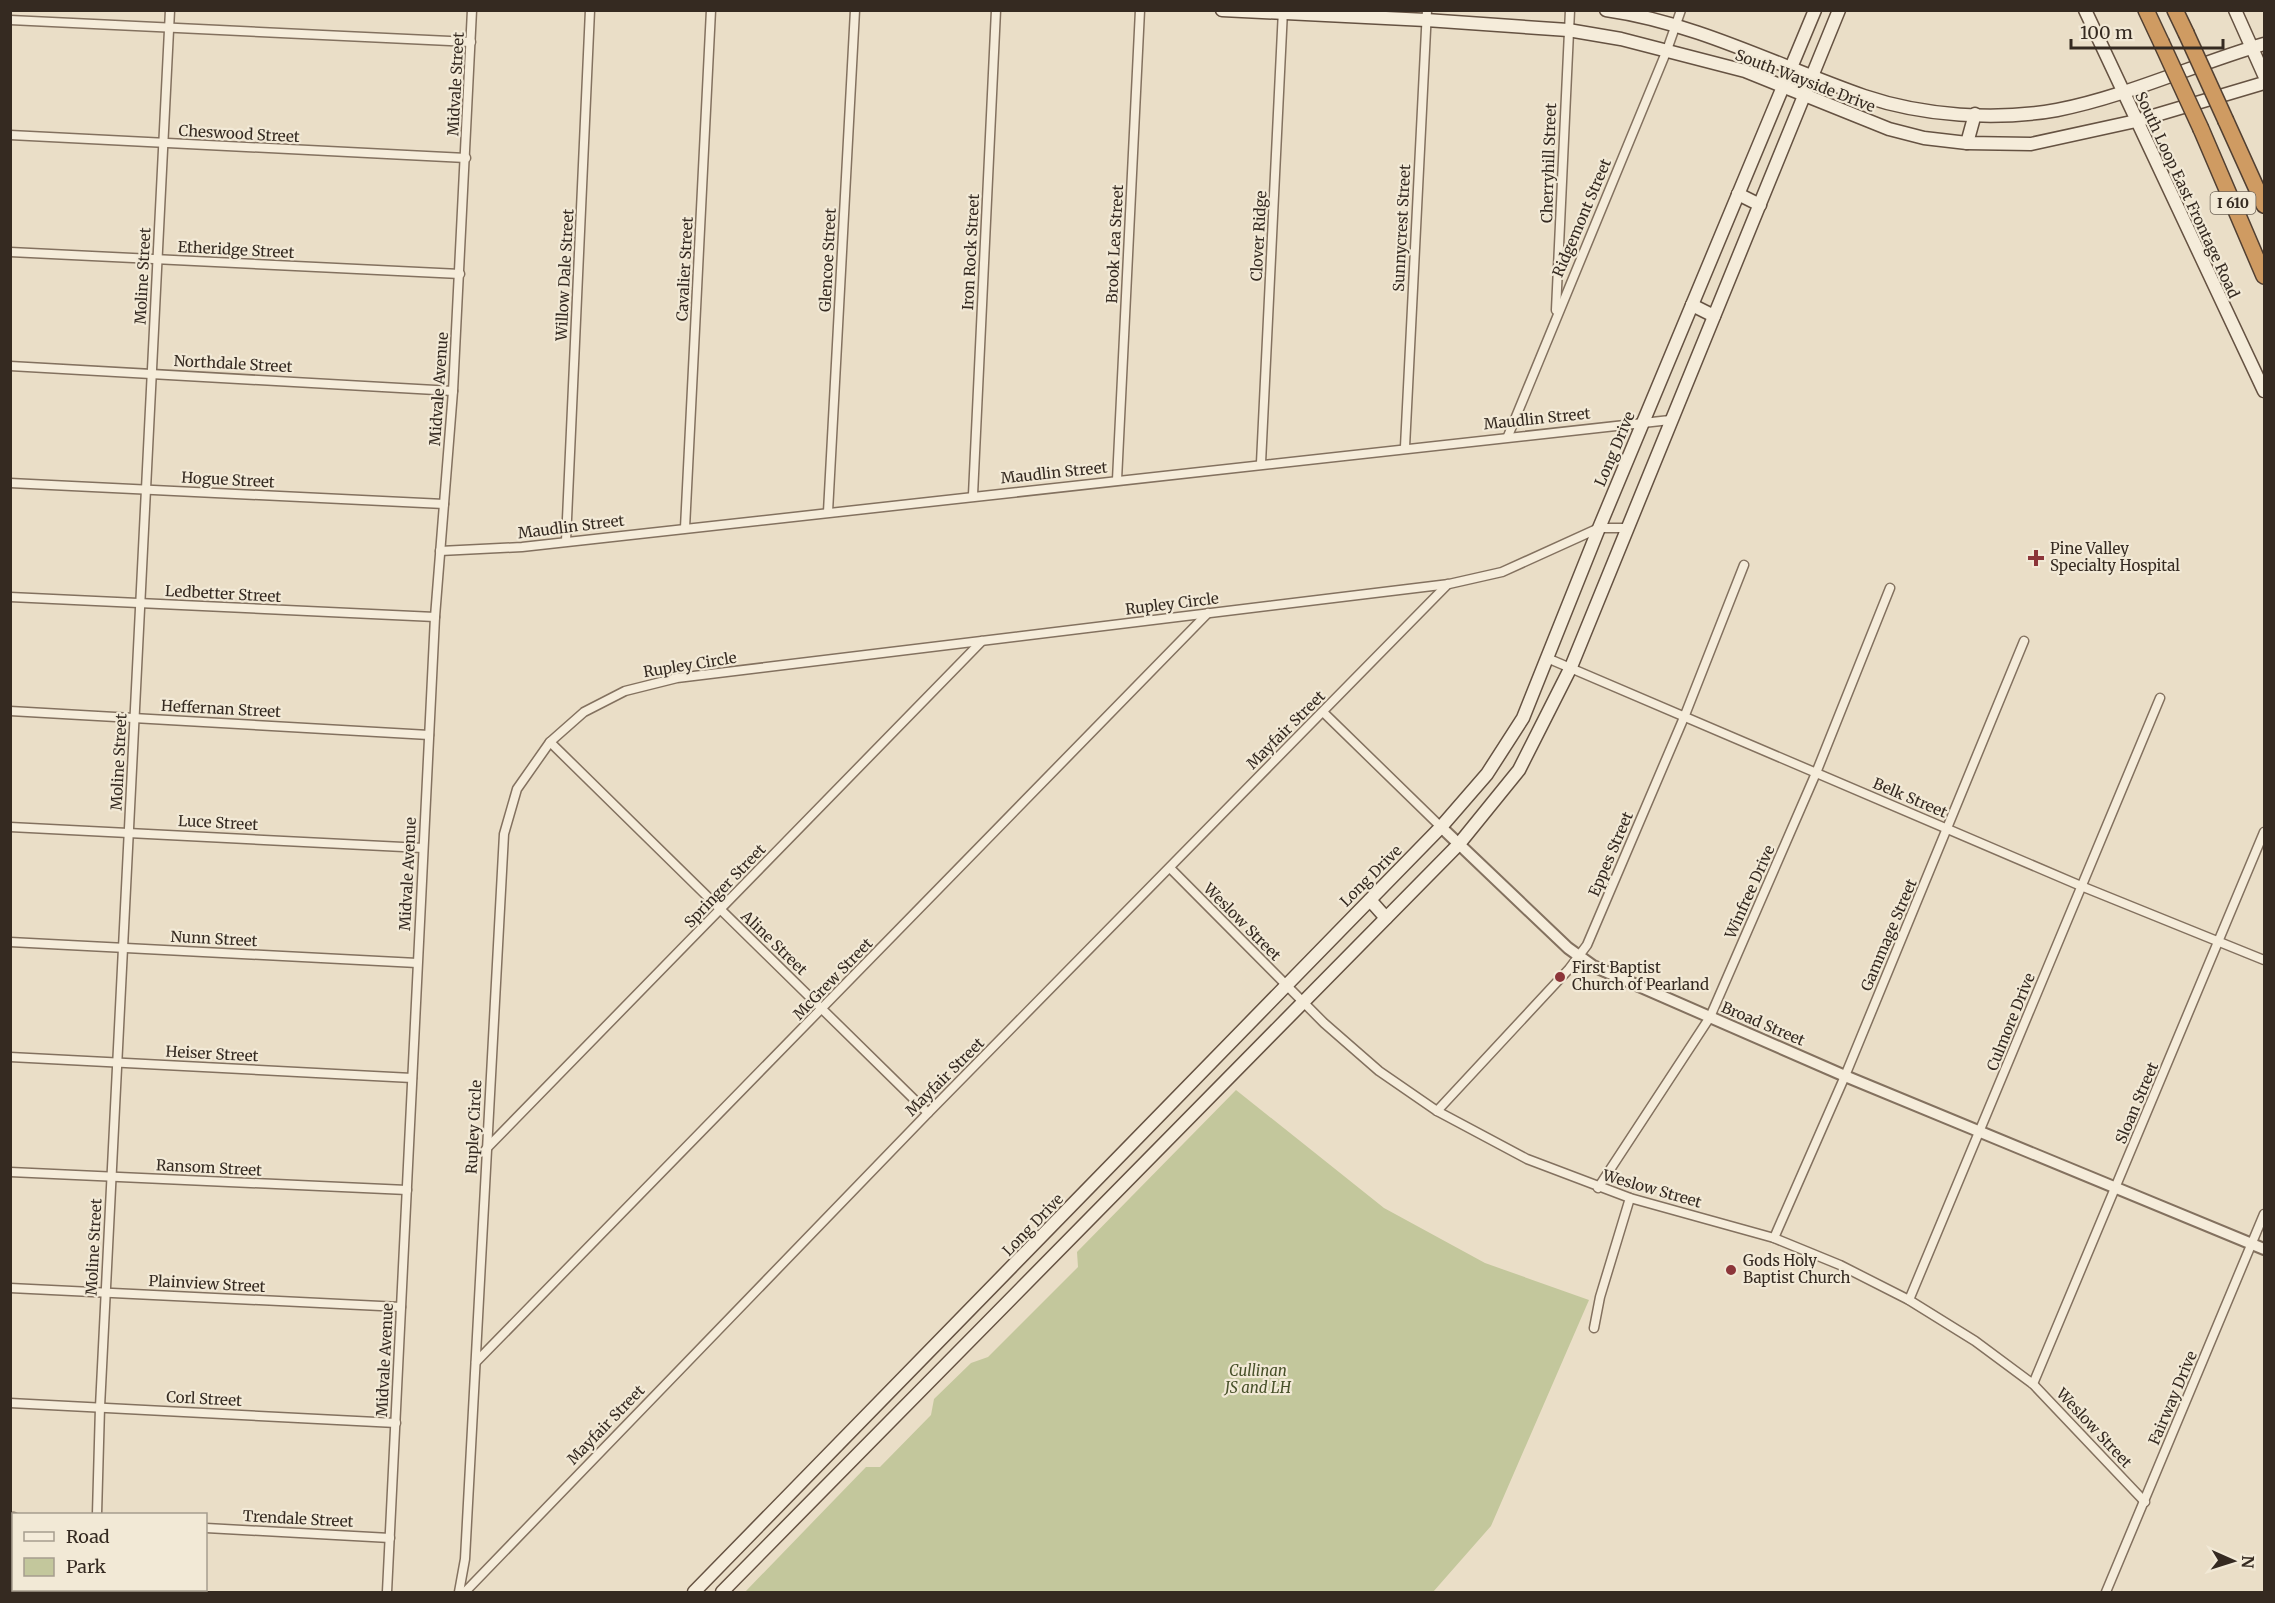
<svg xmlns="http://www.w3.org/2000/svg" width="2275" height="1603" font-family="Merriweather,serif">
<rect width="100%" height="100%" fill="#eadec7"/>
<polygon fill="#c3c79c" points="1236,1090 1384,1208 1485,1263 1589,1300 1491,1526 1433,1592 745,1592 866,1467 880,1467 931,1415 934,1399 971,1363 988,1357 1078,1267 1077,1252"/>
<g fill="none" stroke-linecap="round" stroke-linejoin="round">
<g stroke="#83715f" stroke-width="11">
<g id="minor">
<polyline points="10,20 471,42"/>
<polyline points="10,135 466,158"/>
<polyline points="10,252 460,274"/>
<polyline points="1556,310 1570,10"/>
<polyline points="10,366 453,391"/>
<polyline points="1508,436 1667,50 1681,10"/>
<polyline points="1405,447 1427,10"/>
<polyline points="1261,463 1283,10"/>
<polyline points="1117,480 1140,10"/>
<polyline points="10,483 444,504"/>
<polyline points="973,495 996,10"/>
<polyline points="828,512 855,10"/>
<polyline points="685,528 711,10"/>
<polyline points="566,541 590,10"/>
<polyline points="440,551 522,547 1670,420"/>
<polyline points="10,597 435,617"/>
<polyline points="1547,658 2081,886 2264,960"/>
<polyline points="10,711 429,735"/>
<polyline points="1323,712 1441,827"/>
<polyline points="550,742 928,1113"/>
<polyline points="10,827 423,848"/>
<polyline points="1170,868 1324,1023 1379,1071 1437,1111 1527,1159 1630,1198 1774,1238 1840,1265 1909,1300 1975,1341 2033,1384 2145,1502"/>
<polyline points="10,942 417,963"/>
<polyline points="10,1057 412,1078"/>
<polyline points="1437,1111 1569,969 1587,945 1685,715 1744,565"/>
<polyline points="486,1149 982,641"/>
<polyline points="10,1172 407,1190"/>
<polyline points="1598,1188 1710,1017 1816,773 1890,588"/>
<polyline points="1774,1238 1845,1076 2024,641"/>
<polyline points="10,1288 401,1307"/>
<polyline points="1909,1300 2160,698"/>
<polyline points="1594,1328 1600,1297 1630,1198"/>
<polyline points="476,1362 1208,613"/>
<polyline points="2033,1384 2264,832"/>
<polyline points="10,1403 396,1423"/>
<polyline points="97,1514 100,1407 170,10"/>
<polyline points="10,1517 14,1517"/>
<polyline points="206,1528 390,1538"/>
<polyline points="92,1592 92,1590"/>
<polyline points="387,1592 435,617 453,391 472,10"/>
<polyline points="459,1592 465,1559 504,834 517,789 550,742 584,712 625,691 677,678 1449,584 1502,572 1599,528 1627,528"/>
<polyline points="465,1592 928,1113 1448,584"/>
<polyline points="2106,1592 2264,1214"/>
</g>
</g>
<g stroke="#83715f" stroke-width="14">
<polyline id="tertiary" points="1441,827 1568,948 1593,966 1845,1076 2264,1249"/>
</g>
<g stroke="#655242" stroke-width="15">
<g id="secondary">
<polyline points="1222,10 1426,20 1568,30 1621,39 1745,71 1889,129 1924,138 1967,143 2031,144 2136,121 2264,83"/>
<path d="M1606,10C1697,23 1778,66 1864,96C1923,116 1996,121 2057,110C2128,96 2195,64 2264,44"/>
<polyline points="2085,10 2264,391"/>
<polyline points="2235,10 2264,75"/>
<polyline points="1967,143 1975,114"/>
<polyline points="1738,194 1760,205"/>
<polyline points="1692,305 1714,316"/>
<polyline points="1370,900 1386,918"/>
<polyline points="694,1592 1441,827 1487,774 1523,718 1599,528 1815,10"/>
<polyline points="722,1592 1459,844 1519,770 1571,667 1839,10"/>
</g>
</g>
<g stroke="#524032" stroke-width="18">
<g id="motorway">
<polyline points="2146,10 2161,42"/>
<polyline points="2175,10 2186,33"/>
<polyline points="2226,121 2264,205"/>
<polyline points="2201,129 2264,276"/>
</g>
</g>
<use href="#minor" stroke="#f5ecda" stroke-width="8"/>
<use href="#tertiary" stroke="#f5ecda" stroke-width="10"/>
<use href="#secondary" stroke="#f5ecda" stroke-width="12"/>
<use href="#motorway" stroke="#cf9b62" stroke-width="15"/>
<g stroke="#524032" stroke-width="18" stroke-linecap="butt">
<g id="motorway-bridge">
<polyline points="2186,33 2226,121"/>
<polyline points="2161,42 2201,129"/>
</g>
</g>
<use href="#motorway-bridge" stroke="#cf9b62" stroke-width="15"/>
</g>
<g fill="#8c3539" stroke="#f2e9d6" stroke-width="2">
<path d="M2033 549h6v6h6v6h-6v6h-6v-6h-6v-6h6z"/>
<circle cx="1560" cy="977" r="6"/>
<circle cx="1731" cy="1270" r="6"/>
</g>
<g text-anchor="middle" stroke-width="4.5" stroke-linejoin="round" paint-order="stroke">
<rect fill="#f2e9d6" stroke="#6e6357" stroke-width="1.5" x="2210.5" y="192" width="45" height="22" rx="4.5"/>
<g font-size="14" font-weight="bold" fill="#352a21">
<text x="2233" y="208">I 610</text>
</g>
<g font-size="15" fill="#352a21" stroke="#f2e9d6">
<text transform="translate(1805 81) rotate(21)" y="5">South Wayside Drive</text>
<text transform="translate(456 84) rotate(-87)" y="5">Midvale Street</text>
<text transform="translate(239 134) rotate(3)" y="5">Cheswood Street</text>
<text transform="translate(1549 163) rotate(-88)" y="5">Cherryhill Street</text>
<text transform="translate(2187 195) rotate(65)" y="5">South Loop East Frontage Road</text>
<text transform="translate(1582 218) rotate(-67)" y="5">Ridgemont Street</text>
<text transform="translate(1402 228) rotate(-87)" y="5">Sunnycrest Street</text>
<text transform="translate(1259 236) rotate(-87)" y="5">Clover Ridge</text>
<text transform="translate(1115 244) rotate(-87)" y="5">Brook Lea Street</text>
<text transform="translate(236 250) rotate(3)" y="5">Etheridge Street</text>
<text transform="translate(971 252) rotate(-87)" y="5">Iron Rock Street</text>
<text transform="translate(828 260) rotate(-87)" y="5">Glencoe Street</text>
<text transform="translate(685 269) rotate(-87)" y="5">Cavalier Street</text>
<text transform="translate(565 275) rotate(-87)" y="5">Willow Dale Street</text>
<text transform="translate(143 276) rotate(-87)" y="5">Moline Street</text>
<text transform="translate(233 364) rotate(3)" y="5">Northdale Street</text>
<text transform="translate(439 389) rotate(-86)" y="5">Midvale Avenue</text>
<text transform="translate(1537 419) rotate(-6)" y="5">Maudlin Street</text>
<text transform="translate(1615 449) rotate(-67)" y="5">Long Drive</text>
<text transform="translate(1054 473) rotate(-6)" y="5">Maudlin Street</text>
<text transform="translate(228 480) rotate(3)" y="5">Hogue Street</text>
<text transform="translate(571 527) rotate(-7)" y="5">Maudlin Street</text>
<text transform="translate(223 594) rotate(3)" y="5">Ledbetter Street</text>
<text transform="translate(1172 604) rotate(-7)" y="5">Rupley Circle</text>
<text transform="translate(690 665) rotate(-9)" y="5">Rupley Circle</text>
<text transform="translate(221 709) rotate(3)" y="5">Heffernan Street</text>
<text transform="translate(1286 730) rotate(-45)" y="5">Mayfair Street</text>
<text transform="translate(119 762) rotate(-87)" y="5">Moline Street</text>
<text transform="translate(1910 798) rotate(23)" y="5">Belk Street</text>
<text transform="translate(218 823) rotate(3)" y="5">Luce Street</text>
<text transform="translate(1611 854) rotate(-67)" y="5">Eppes Street</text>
<text transform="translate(408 874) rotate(-87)" y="5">Midvale Avenue</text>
<text transform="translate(1371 876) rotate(-45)" y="5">Long Drive</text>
<text transform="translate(725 886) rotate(-46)" y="5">Springer Street</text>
<text transform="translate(1750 892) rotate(-66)" y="5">Winfree Drive</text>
<text transform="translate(1242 922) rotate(45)" y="5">Weslow Street</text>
<text transform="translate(1889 935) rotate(-67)" y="5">Gammage Street</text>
<text transform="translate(214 939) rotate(3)" y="5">Nunn Street</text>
<text transform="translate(774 943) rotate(44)" y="5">Aline Street</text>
<text transform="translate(833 979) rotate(-46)" y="5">McGrew Street</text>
<text transform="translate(2011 1022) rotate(-68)" y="5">Culmore Drive</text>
<text transform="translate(1763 1024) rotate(23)" y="5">Broad Street</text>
<text transform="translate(212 1054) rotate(3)" y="5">Heiser Street</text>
<text transform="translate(945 1077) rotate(-45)" y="5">Mayfair Street</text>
<text transform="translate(2137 1103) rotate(-67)" y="5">Sloan Street</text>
<text transform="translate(474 1127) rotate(-87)" y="5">Rupley Circle</text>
<text transform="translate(209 1168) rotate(3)" y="5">Ransom Street</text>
<text transform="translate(1652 1189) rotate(16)" y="5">Weslow Street</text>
<text transform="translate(1033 1225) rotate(-46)" y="5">Long Drive</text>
<text transform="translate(94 1247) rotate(-87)" y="5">Moline Street</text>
<text transform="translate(207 1284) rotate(3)" y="5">Plainview Street</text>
<text transform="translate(385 1360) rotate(-87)" y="5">Midvale Avenue</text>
<text transform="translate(2173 1398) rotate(-67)" y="5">Fairway Drive</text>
<text transform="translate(204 1399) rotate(3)" y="5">Corl Street</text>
<text transform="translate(606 1425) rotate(-46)" y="5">Mayfair Street</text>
<text transform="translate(2094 1428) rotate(47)" y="5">Weslow Street</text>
<text transform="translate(298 1519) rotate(3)" y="5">Trendale Street</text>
</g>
<g font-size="15" fill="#352a21" stroke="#f2e9d6" text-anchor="start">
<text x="2050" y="554">Pine Valley<tspan x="2050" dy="17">Specialty Hospital</tspan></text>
<text x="1572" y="973">First Baptist<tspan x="1572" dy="17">Church of Pearland</tspan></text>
<text x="1743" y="1266">Gods Holy<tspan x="1743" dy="17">Baptist Church</tspan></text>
</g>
<g font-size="15" font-style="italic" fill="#475029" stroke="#f2e9d6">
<text x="1258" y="1376">Cullinan<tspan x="1258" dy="17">JS and LH</tspan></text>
</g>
</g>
<rect width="2275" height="1603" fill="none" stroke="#352a21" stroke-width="24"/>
<rect x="12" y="1513" width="195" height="78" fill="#f2e9d6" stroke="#a69d8e" stroke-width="1.5"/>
<rect x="24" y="1532" width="30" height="9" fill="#f5ecda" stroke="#a69d8e" stroke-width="1.5"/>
<text x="66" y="1543" font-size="18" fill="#352a21">Road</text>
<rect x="24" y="1558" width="30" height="18" fill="#c3c79c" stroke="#a69d8e" stroke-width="1.5"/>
<text x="66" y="1573" font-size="18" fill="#352a21">Park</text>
<g transform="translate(2233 1561) rotate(93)" stroke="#f2e9d6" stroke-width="4.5" paint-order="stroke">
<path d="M0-4.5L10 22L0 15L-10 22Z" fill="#352a21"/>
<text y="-9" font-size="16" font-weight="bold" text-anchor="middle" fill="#352a21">N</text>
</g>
<path d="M2071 39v9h152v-9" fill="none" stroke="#352a21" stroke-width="3"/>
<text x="2080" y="39" font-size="18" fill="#352a21" stroke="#f2e9d6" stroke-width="4.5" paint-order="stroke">100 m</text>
</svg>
